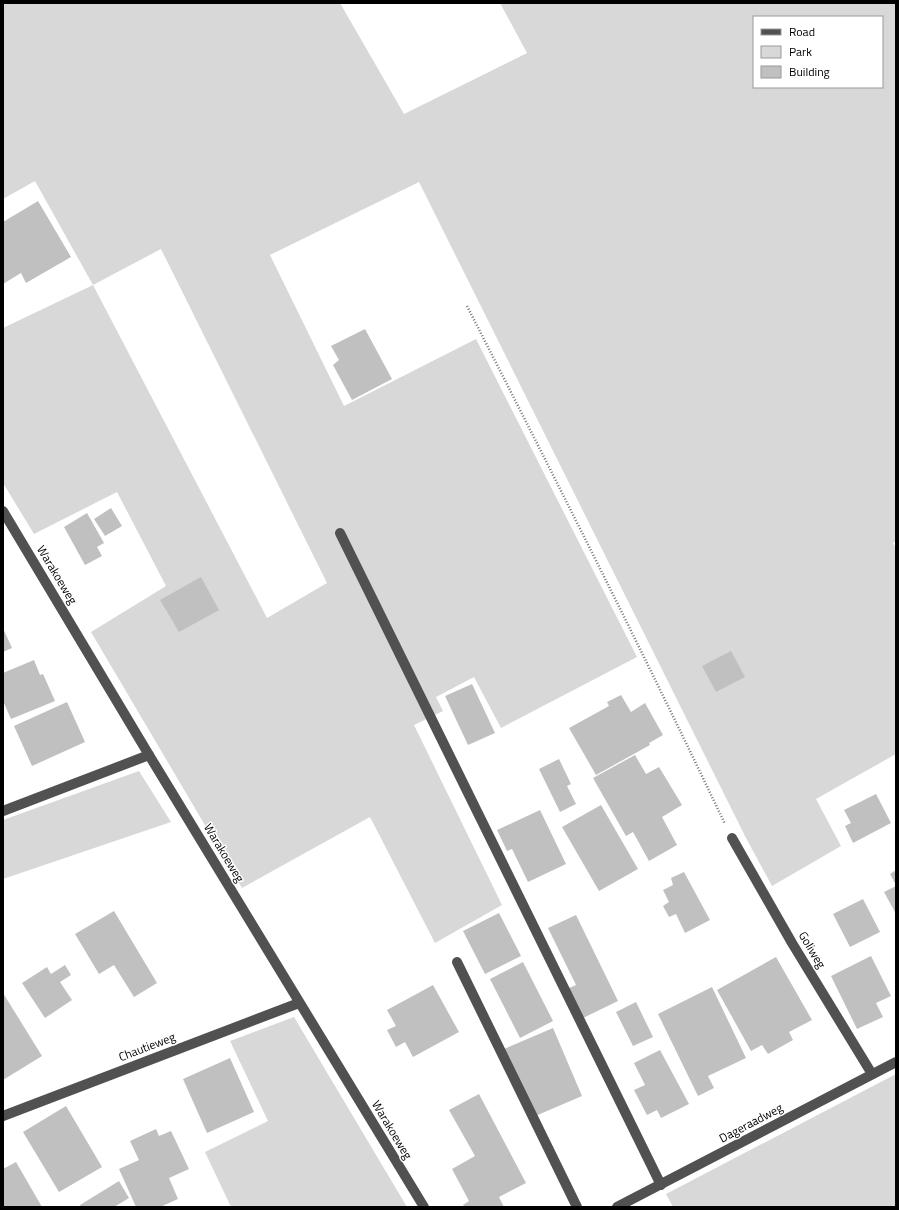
<svg xmlns="http://www.w3.org/2000/svg" width="899" height="1210" font-family="'Titillium Web',sans-serif">
<rect width="100%" height="100%" fill="#fff"/>
<g fill="#d8d8d8" fill-rule="evenodd">
<path d="M3,3H340L404,114L527,53L500,3H896V541L893,543L896,548V754L816,799L841,846L772,886L746,838L419,182L270,255L344,406L476,339L637,657L501,728L474,677L436,697L443,711L414,725L502,905L435,943L370,817L242,888L91,632L166,586L117,492L34,534L3,483V328L93,285L35,181L3,199ZM754,17H882V87H754ZM161,249L327,583L267,618L93,285Z"/>
<polygon points="139,771 171,822 3,879 3,820"/>
<polygon points="294,1017 407,1207 231,1207 205,1152 268,1121 230,1041"/>
<polygon points="896,1074 896,1207 673,1207 666,1194"/>
</g>
<g fill="#c0c0c0">
<polygon points="38,201 71,257 26,283 21,273 3,284 3,222"/>
<polygon points="365,329 392,379 352,400 333,365 339,360 331,346"/>
<polygon points="111,508 122,526 105,536 94,519"/>
<polygon points="87,513 104,543 97,547 102,556 85,565 64,527"/>
<polygon points="201,577 219,610 179,632 160,600"/>
<polygon points="3,628 12,648 3,652"/>
<polygon points="731,651 745,677 716,692 702,666"/>
<polygon points="34,660 40,675 43,674 55,701 11,719 3,701 3,673"/>
<polygon points="472,684 495,733 468,745 445,696"/>
<polygon points="621,695 631,712 645,703 663,735 649,743 650,745 596,775 569,728 609,706 607,702"/>
<polygon points="67,702 85,742 32,766 14,726"/>
<polygon points="635,755 646,774 659,767 682,805 662,817 677,845 649,861 633,832 626,836 593,778"/>
<polygon points="559,759 571,784 567,786 576,804 560,812 539,769"/>
<polygon points="876,794 891,823 853,843 845,826 851,823 844,810"/>
<polygon points="601,805 638,869 599,891 562,827"/>
<polygon points="540,810 566,864 528,882 512,849 507,851 497,830"/>
<polygon points="896,870 896,885 890,874"/>
<polygon points="684,872 710,920 685,933 676,914 669,917 663,906 669,902 663,890 673,885 671,878"/>
<polygon points="896,886 896,914 884,892"/>
<polygon points="863,899 880,932 850,947 833,914"/>
<polygon points="114,911 157,983 134,997 114,965 99,974 75,934"/>
<polygon points="499,913 521,956 485,974 463,931"/>
<polygon points="576,915 618,1001 583,1018 569,988 576,985 548,928"/>
<polygon points="871,956 891,996 876,1003 883,1017 857,1029 831,976"/>
<polygon points="776,957 812,1020 789,1032 793,1040 768,1054 762,1045 751,1051 717,990"/>
<polygon points="523,962 553,1021 520,1038 490,979"/>
<polygon points="65,965 71,975 60,982 72,1000 45,1018 22,983 47,967 51,974"/>
<polygon points="433,985 459,1032 413,1057 405,1042 396,1047 387,1030 396,1026 387,1010"/>
<polygon points="712,987 746,1058 708,1076 714,1088 698,1096 658,1014"/>
<polygon points="3,993 42,1056 3,1080"/>
<polygon points="636,1002 653,1037 633,1046 616,1012"/>
<polygon points="553,1028 582,1096 533,1117 504,1049"/>
<polygon points="660,1050 689,1104 661,1118 657,1110 647,1115 634,1090 645,1085 634,1063"/>
<polygon points="230,1058 254,1112 207,1133 183,1079"/>
<polygon points="479,1094 526,1183 499,1197 504,1207 464,1207 463,1205 469,1201 452,1169 475,1156 449,1110"/>
<polygon points="66,1106 102,1167 59,1192 23,1132"/>
<polygon points="156,1129 159,1136 171,1131 189,1169 169,1178 178,1199 160,1207 136,1207 119,1169 139,1160 130,1141"/>
<polygon points="16,1162 42,1207 3,1207 3,1169"/>
<polygon points="119,1181 129,1198 114,1207 81,1207 80,1205"/>
</g>
<g fill="none" stroke-linecap="round" stroke-linejoin="round">
<path stroke="#737373" stroke-width="2.5" stroke-dasharray="1 2" stroke-linecap="butt" d="M467,306C555,478 642,650 725,824"/>
<g stroke="#515151" stroke-width="10">
<polyline points="3,511 149,755 424,1207"/>
<polyline points="340,533 661,1185"/>
<polyline points="3,811 149,755"/>
<polyline points="732,838 792,943 872,1074"/>
<polyline points="457,962 577,1207"/>
<polyline points="3,1116 299,1003"/>
<polyline points="617,1207 896,1062"/>
</g>
</g>
<g text-anchor="middle" stroke-width="3" stroke-linejoin="round" paint-order="stroke">
<g font-size="12" fill="#000" stroke="#fff">
<text transform="translate(57 575) rotate(59)" y="4">Warakoeweg</text>
<text transform="translate(224 853) rotate(59)" y="4">Warakoeweg</text>
<text transform="translate(812 950) rotate(59)" y="4">Goliweg</text>
<text transform="translate(147 1047) rotate(-21)" y="4">Chautieweg</text>
<text transform="translate(751 1123) rotate(-28)" y="4">Dageraadweg</text>
<text transform="translate(392 1130) rotate(59)" y="4">Warakoeweg</text>
</g>
</g>
<rect width="899" height="1210" fill="none" stroke="#000000" stroke-width="8"/>
<rect x="753" y="16" width="130" height="72" fill="#ffffff" stroke="#999999"/>
<rect x="761" y="29" width="20" height="6" fill="#515151" stroke="#999999"/>
<text x="789" y="36" font-size="12" fill="#000000">Road</text>
<rect x="761" y="46" width="20" height="12" fill="#d8d8d8" stroke="#999999"/>
<text x="789" y="56" font-size="12" fill="#000000">Park</text>
<rect x="761" y="66" width="20" height="12" fill="#c0c0c0" stroke="#999999"/>
<text x="789" y="76" font-size="12" fill="#000000">Building</text>
</svg>
